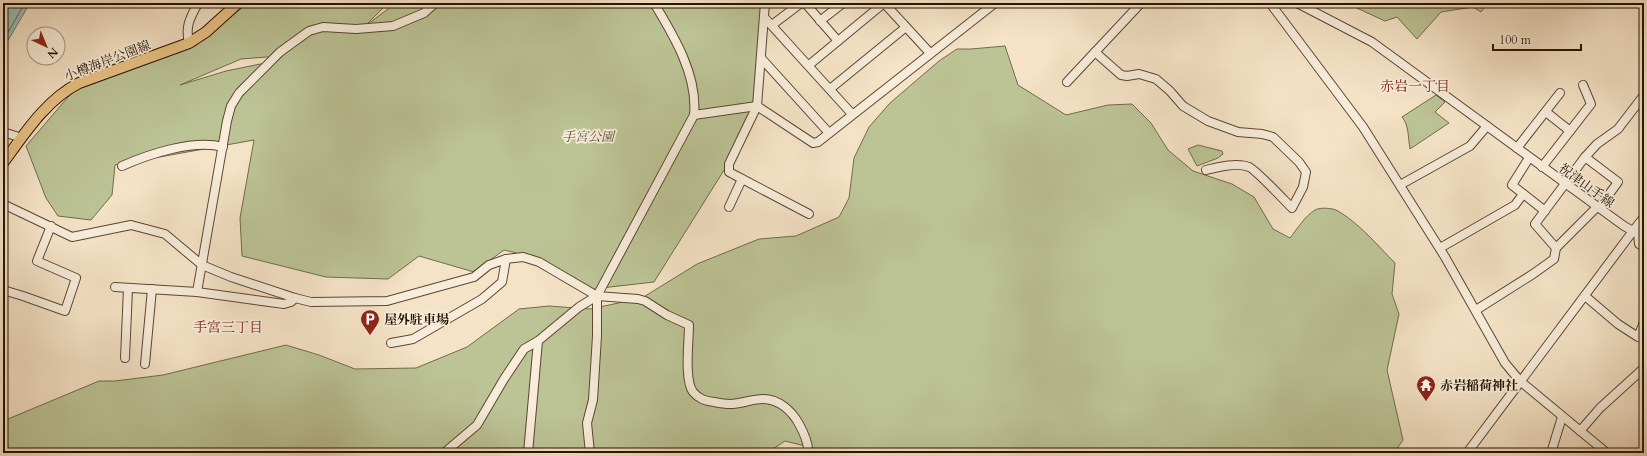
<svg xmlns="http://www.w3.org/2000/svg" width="1647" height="456" font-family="Cardo,'Noto Serif JP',serif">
<rect width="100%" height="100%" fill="#f5e3c7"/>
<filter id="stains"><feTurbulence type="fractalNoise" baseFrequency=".005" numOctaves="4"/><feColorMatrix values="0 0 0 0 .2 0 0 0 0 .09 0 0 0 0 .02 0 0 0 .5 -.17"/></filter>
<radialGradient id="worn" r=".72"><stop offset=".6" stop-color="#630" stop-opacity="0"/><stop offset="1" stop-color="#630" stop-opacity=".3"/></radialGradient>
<g fill="#bcc496" stroke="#716b4b" fill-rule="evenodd">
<path d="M248,3H388L367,24L351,33H356L396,3H763L760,96L726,167L654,282L601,288L597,290C564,279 537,256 504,250L474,272L419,256L388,279L326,277L242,256L240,218L254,140L115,165L112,195L91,220L58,216L46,198L26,146L68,97L77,89L195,46ZM280,56L275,61L226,71L180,85L241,59Z"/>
<polygon points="1346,3 1488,3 1481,12 1473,7 1441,12 1417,39 1397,17 1385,21"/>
<path d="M1005,46L1018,85L1066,115L1108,105L1132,104L1151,123L1168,150L1193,171L1232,184L1254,197L1273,229L1290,238C1297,229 1305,216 1315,210C1320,207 1333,208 1338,211C1360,224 1377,245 1395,263L1392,294L1399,314L1387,370L1403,440L1394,453H817V449L785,441L767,453H3V424L8,419L99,381H115L163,375L286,345L319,355L355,369L416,368L467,347L519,309L549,306L590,309L642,298L697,264L759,239L796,236L839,217L849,198L854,158L869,127L890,103L939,61L957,49H971Z"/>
<path d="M1436,95L1445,102L1435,112L1449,123L1410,149C1408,138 1409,125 1402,117Z"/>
<polygon points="1198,145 1222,151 1223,154 1218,158 1197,166 1188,149"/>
</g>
<polygon fill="#9cbeb7" stroke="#6d796e" points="3,3 30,3 3,49"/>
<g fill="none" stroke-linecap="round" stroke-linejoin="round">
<polyline stroke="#61685c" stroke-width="1" points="3,41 25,3"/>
<g stroke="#5a4632" stroke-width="10">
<g id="minor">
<polyline points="765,3 757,106 729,164 729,172 809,214"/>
<polyline points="805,3 838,41"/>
<polyline points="884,3 930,53"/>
<polyline points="1270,3 1363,127 1445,257 1505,363 1520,381 1607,453"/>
<polyline points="1297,3 1372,42 1624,226 1633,231 1467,453"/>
<polyline points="764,17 852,114"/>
<polyline points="820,21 843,3"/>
<polyline points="772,25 801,3"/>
<path d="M189,43C185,26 190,18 198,3"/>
<path d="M1095,52L1121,75L1127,76L1139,74L1156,79L1170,91L1183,106L1208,121L1238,132L1262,134L1273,137L1299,162L1306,172L1303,187L1292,208C1285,201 1255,169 1249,167C1237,162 1218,167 1206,170"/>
<polyline points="761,58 829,133"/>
<polyline points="809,65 884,3"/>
<polyline points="1067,82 1141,3"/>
<polyline points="830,89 906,27"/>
<polyline points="1546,112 1570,131"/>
<polyline points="694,115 757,106 813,143 818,142 995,3"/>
<polyline points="3,132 22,138"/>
<polyline points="1517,148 1560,93"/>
<polyline points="1585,157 1618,182 1599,208"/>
<polyline points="1529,158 1512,185 1545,211"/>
<path d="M122,166C149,154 194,139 223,147"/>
<polyline points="1542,167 1591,104 1583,85"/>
<polyline points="1400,185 1470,146 1487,126"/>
<path d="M3,204L72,237L131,225L165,234L202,265L231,277L295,298L311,302L387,301L474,277L489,265L506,259L523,257L539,262L597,296L638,299L645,301L667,315L689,325C689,341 684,380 693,392C699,399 705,401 714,402C719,403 725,404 730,404C741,404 752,399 763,399C779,399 792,411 799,424C804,433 809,443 808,453"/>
<polyline points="729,207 742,179"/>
<polyline points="1644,217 1633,231 1644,236"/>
<polyline points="1638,233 1639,244 1644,247"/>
<polyline points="1440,248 1515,205 1523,194"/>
<polyline points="1556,248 1535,224 1585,157 1597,144 1618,129 1644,95"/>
<polyline points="115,287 197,292 284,304 291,302 295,298"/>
<polyline points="3,290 23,296 65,311 76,278 37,261 51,226"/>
<polyline points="197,292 227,121 231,106 239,93 280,52 309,31 323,27 356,29 393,26 424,13 435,3"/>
<polyline points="1585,296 1618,324 1638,337 1644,322"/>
<polyline points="1476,310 1533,274 1554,259 1556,248 1597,207"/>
<polyline points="391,343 413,339 482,299 502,282 506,259"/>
<polyline points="125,358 128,288"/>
<polyline points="145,364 152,289"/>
<polyline points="1580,431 1600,408 1644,368"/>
<polyline points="444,453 477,425 504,379 524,349 538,341 579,307 597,296"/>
<polyline points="528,453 538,341"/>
<path d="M590,453L587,423L593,400L597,336V296L694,115C698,76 674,36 654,3"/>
<polyline points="1551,453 1562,417"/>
</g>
</g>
<g stroke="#261200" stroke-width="12">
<path id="major" d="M3,163C25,133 46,100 79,83L189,43L206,32L238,3"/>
</g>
<use href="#minor" stroke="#f8eddb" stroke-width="8"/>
<use href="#major" stroke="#eac284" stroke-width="10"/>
</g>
<defs>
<g id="parking-pin" transform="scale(1)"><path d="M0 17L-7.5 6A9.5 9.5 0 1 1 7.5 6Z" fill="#8f2418" stroke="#f8eddb"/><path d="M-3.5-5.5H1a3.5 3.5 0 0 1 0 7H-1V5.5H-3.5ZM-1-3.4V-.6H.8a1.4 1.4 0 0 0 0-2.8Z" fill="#fff"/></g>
<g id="temple-pin" transform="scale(1)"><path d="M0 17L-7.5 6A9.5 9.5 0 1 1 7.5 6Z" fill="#8f2418" stroke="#f8eddb"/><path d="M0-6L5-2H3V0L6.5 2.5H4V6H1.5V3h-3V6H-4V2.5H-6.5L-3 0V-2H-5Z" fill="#fff"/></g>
</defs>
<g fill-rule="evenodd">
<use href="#parking-pin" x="370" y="319"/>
<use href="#temple-pin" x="1426" y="385"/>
</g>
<g text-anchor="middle" stroke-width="3.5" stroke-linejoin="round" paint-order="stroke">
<g font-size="13" fill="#261200" stroke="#f8eddb">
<text transform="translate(107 60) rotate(-21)" y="5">小樽海岸公園線</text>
<text transform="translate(1587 185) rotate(36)" y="5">祝津山手線</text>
</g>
<g font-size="13" font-style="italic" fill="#5a5034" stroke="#f8eddb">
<text x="588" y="141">手宮公園</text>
</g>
<g font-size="13" font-weight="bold" fill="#261200" stroke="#f8eddb" text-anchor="start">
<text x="384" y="324">屋外駐車場</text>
<text x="1440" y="390">赤岩稲荷神社</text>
</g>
<g font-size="14" fill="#7a1f14" stroke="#f8eddb">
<text x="1415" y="91">赤岩一丁目</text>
<text x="228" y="332">手宮三丁目</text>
</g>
</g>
<rect width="1647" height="456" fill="none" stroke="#f5e3c7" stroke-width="16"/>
<rect x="4" y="4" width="1639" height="448" fill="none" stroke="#261200" stroke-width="2"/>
<rect x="8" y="8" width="1631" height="440" fill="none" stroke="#261200"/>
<g transform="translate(46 46) rotate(136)"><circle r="19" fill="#f8eddb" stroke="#a49583"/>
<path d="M0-3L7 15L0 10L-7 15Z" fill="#8f2418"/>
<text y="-6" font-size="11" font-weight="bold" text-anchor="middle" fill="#261200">N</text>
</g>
<path d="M1493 44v6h88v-6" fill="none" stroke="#261200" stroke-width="2"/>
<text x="1499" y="44" font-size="12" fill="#261200" stroke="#f8eddb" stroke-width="3" paint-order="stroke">100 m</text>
<rect width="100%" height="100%" filter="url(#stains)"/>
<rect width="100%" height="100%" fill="url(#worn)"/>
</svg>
